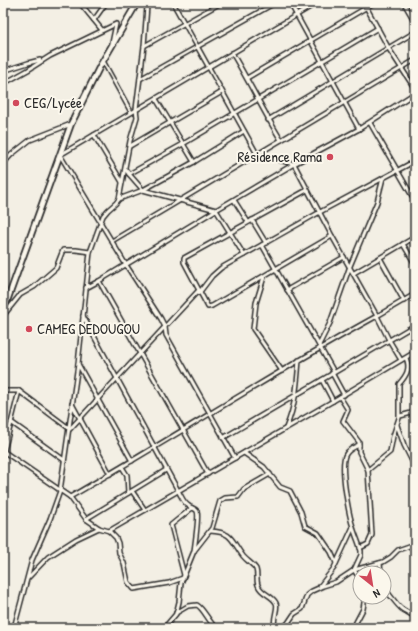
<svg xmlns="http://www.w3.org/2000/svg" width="418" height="631" font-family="'Patrick Hand',sans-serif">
<rect width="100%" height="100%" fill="#f3efe4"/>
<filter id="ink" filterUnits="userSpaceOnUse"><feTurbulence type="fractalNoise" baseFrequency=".025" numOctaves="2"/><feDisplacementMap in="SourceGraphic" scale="8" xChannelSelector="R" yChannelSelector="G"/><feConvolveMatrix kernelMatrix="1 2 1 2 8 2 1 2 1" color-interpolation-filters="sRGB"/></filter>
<g filter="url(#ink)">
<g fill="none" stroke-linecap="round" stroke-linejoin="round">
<g stroke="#2b2b2b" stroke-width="6">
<g id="street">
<polyline points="80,3 102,30"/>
<polyline points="173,3 257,154 294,164 359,129 290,3"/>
<polyline points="364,3 389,49 415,89"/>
<polyline points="404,3 415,22"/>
<polyline points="147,6 153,3"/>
<polyline points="94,20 106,3"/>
<polyline points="144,46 221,3"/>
<path d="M232,53C249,81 263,111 281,140"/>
<polyline points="103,61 131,112"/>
<polyline points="3,71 28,63 40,60"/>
<polyline points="247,78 374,3"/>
<polyline points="140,79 275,3"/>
<polyline points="3,84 28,70 50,56 116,24 112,43"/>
<polyline points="156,99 194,162"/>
<polyline points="268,120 415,32"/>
<polyline points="370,123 415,201"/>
<polyline points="359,129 415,93"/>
<polyline points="94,135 122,182"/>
<polyline points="130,146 222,92"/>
<polyline points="3,164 11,155 30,140 71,124"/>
<polyline points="126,170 129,174 183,144 378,28"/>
<polyline points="129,174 143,190 194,162 244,131"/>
<polyline points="307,190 184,258 184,262 208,307 212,306 332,236"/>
<polyline points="234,200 248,222"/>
<polyline points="252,220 266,243"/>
<polyline points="112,241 415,60"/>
<polyline points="403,244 415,264"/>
<polyline points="262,245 334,372"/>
<polyline points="380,258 404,301"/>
<polyline points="354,273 415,237"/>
<polyline points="264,277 256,303 253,329 282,371"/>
<polyline points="99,281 208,474"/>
<polyline points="86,288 99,281 216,210 244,255"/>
<polyline points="287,290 344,257"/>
<polyline points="199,293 212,276 221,268 320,212 415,161"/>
<polyline points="3,316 20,295 34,287 56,268 63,250 76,250 90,252"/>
<path d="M83,316L181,496C183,500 185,504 189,506C191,508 195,508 197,511C199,515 195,544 194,551"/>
<polyline points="319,345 330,323 350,266 377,202 383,178"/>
<polyline points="401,360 389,340 377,316 415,294"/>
<polyline points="78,364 132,461"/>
<polyline points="332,373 344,395"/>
<polyline points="322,380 333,401"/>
<polyline points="3,391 19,391 70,429 198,291"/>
<polyline points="340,397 348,410 343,421 359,442 359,452 368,470 372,535 368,544 360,548"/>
<polyline points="72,404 110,474"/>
<polyline points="400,416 415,412"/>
<polyline points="11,422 64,460"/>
<polyline points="397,425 404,445 415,467"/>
<path d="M286,428C296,404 297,385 299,360"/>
<polyline points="223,438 415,325"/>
<polyline points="3,451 70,497 86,519 99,528 109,531 333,401 415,352"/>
<polyline points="4,451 19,391"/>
<polyline points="244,453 264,467 280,487 290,491 301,512 305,526 318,533 331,552 336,563"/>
<polyline points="235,458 166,335 165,327 161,319 126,265 60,155 317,3"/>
<polyline points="122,467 127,475 128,493"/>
<path d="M368,470L390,452L393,436L399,418V384C406,376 411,369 406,358"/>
<polyline points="132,491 145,510"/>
<path d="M70,497C173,438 273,373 377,316L332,236L294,164L216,210L143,190L119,199"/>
<polyline points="86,519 166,470"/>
<polyline points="109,531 116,538 118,543 119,553 124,563 128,582 134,589 169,583 183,578"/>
<path d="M210,531C233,532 231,540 243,556C247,561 253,564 256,569C258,575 256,580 258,585C261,594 272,595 276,603C279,608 272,618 275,628"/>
<polyline points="380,563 381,573"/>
<path d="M354,570L361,555V551C359,542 355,535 353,527C349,515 339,464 346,454C349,449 354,447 359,445"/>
<polyline points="354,570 360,579"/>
<polyline points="184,575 171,525 192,508"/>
<polyline points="28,578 48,557 76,539 99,528"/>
<path d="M384,585C385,590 398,606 402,609C406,612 411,613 415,618"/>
<polyline points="320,586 334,568 353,527"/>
<path d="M176,613L188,606L197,605C204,609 208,621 216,628"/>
<polyline points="14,628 32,560 50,519 60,491 78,364 90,252 103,216 108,210 116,203 119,199 130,141 137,117 136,109 144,46 147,6"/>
<polyline points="164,628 176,614 179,602 181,583 194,551 212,528 220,501 225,498 238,497 244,489 270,474"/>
<polyline points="282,628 288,623 294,614 302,609 307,595 312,591 323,586 336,582 354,570 383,562 391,557 398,550 415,544"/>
<polyline points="353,628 363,609 365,597"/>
</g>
</g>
<g stroke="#2b2b2b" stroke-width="8">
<polyline id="secondary" points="3,312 71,124 100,66 137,3"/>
</g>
<use href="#street" stroke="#fbf7ec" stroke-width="3"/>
<use href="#secondary" stroke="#fbf7ec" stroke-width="4.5"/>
</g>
</g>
<g fill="#d1495b" stroke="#fbf7ec" stroke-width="1.5">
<circle cx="16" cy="103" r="4"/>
<circle cx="330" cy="157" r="4"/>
<circle cx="29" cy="329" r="4"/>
</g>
<g text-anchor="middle" stroke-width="4" stroke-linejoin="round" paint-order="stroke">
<g font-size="15" fill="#2b2b2b" stroke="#fbf7ec" text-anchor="start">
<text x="24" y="108">CEG/Lycée</text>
<text x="322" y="162" text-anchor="end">Résidence Rama</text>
<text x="37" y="334">CAMEG DEDOUGOU</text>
</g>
</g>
<rect width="418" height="631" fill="none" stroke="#fbf7ec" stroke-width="16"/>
<rect x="8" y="8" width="402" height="615" fill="none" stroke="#2b2b2b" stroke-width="1.5" filter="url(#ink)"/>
<g transform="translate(372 585) rotate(150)"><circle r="19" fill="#fbf7ec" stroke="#a8a59f"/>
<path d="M0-3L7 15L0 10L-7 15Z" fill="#d1495b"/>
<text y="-6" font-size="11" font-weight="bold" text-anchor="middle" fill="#2b2b2b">N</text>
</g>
</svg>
